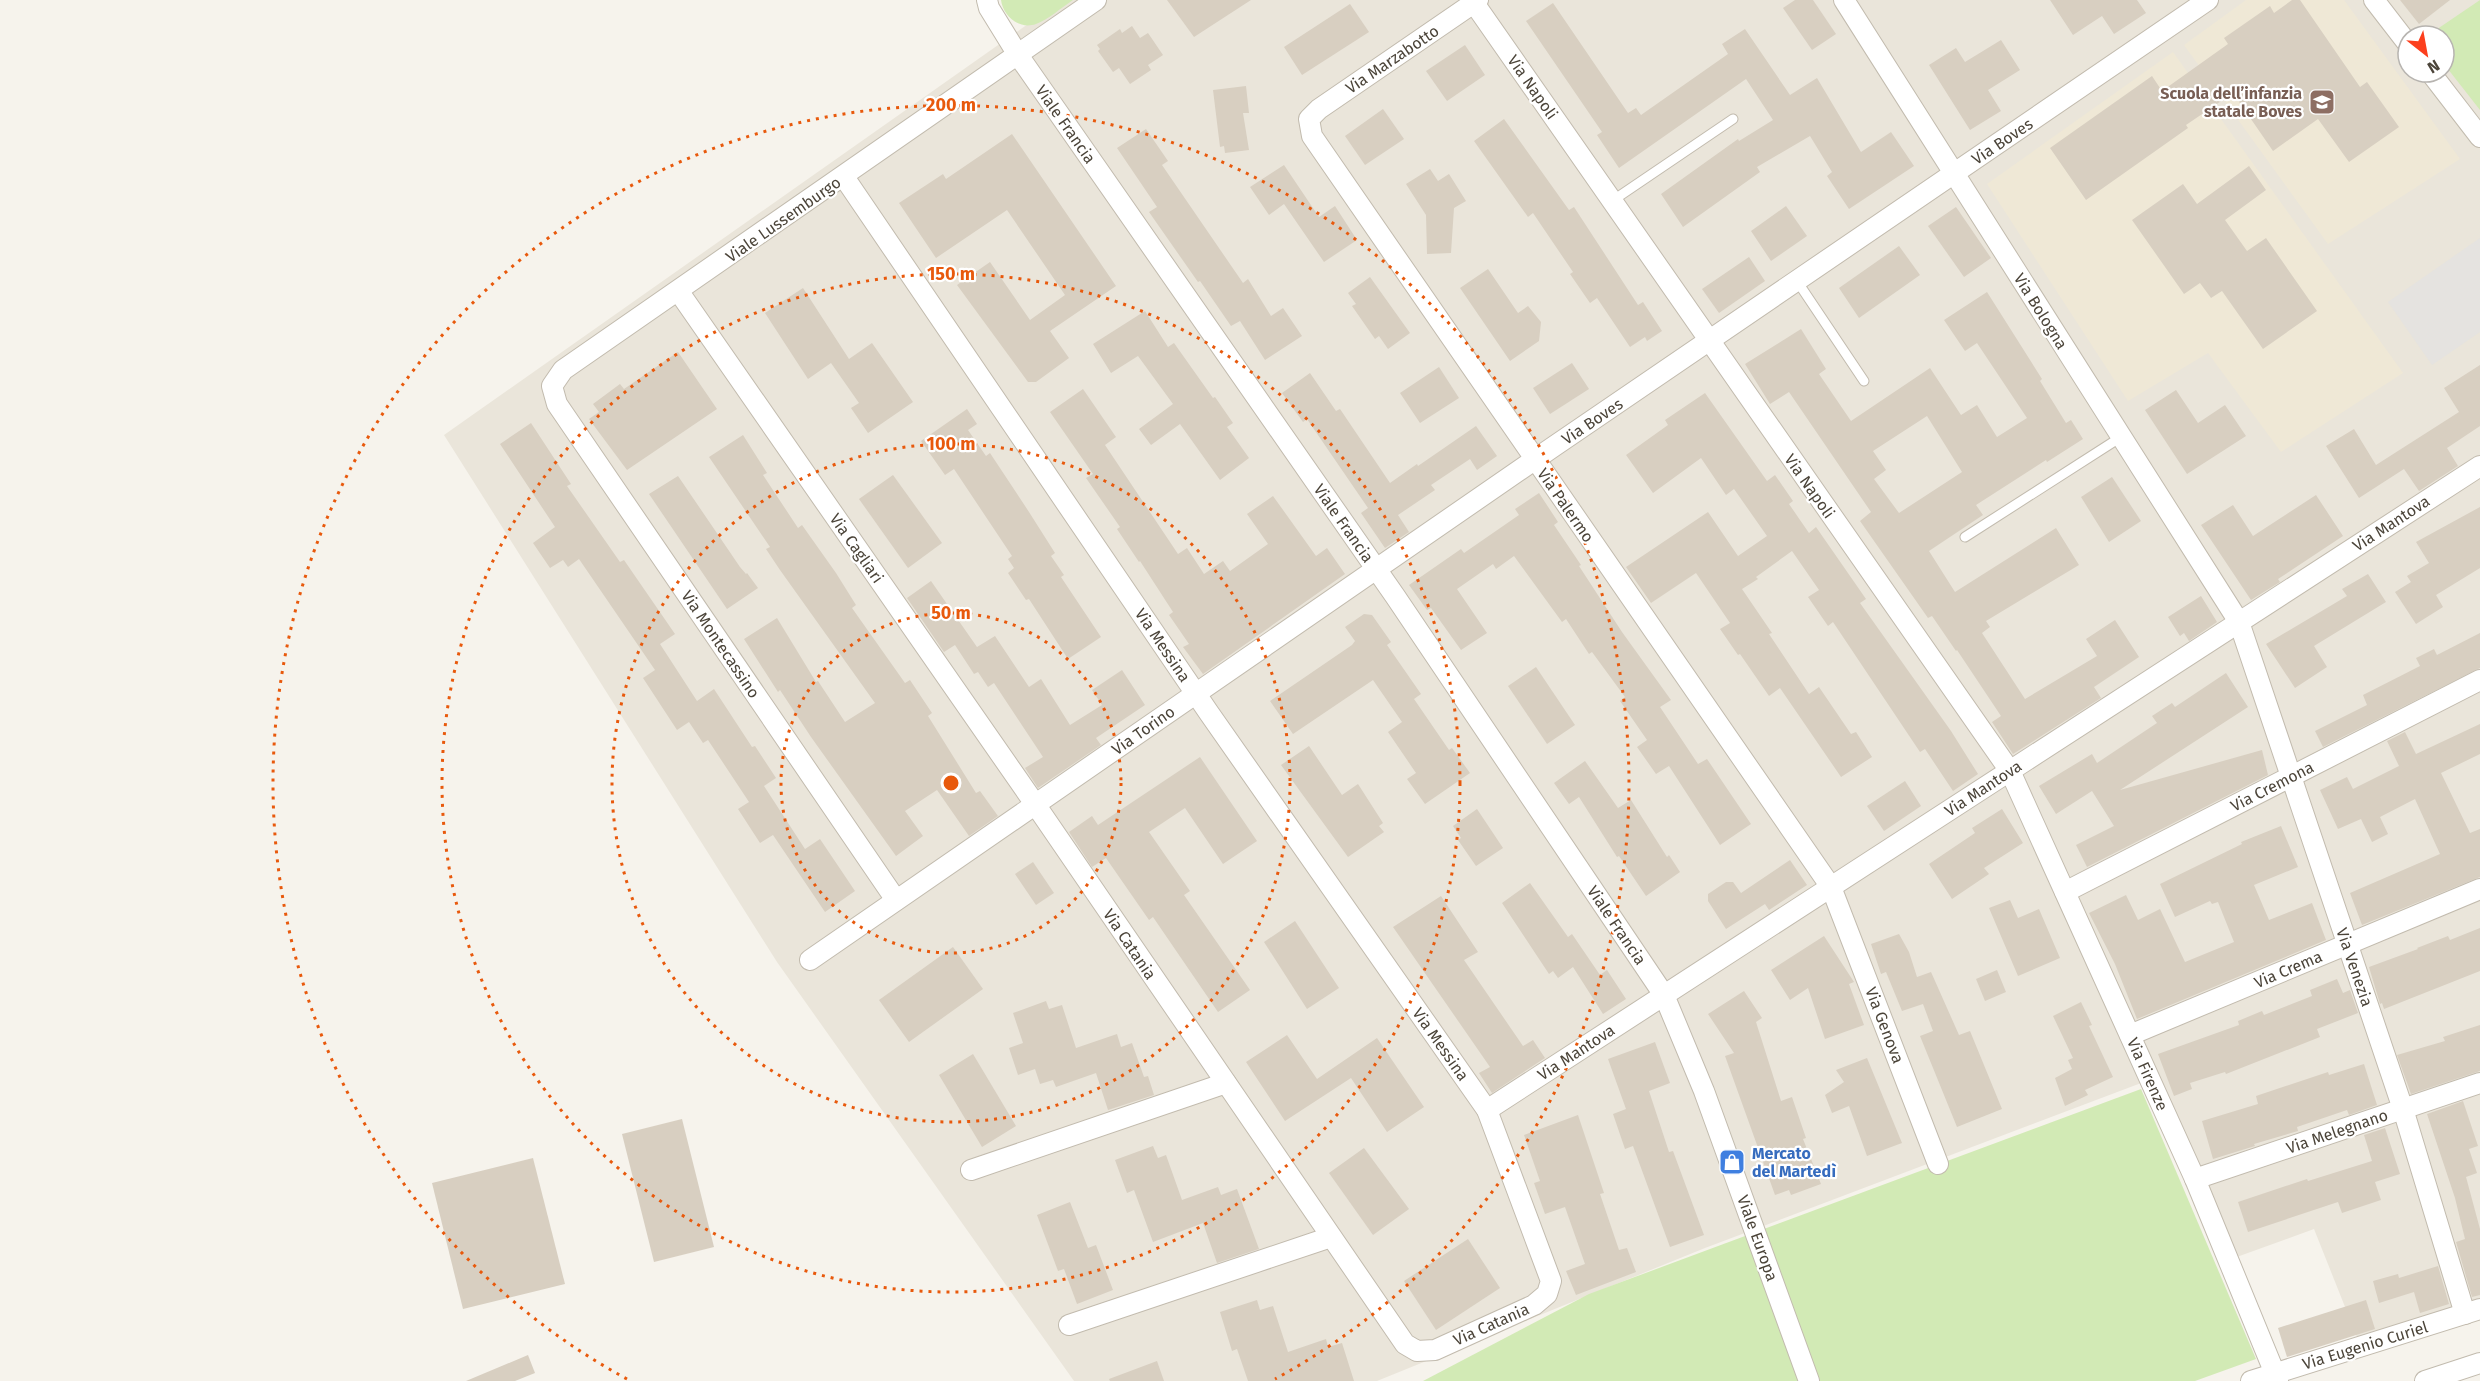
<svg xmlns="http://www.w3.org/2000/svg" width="2480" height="1381" font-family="'Fira Sans',sans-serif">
<rect width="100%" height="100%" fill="#f6f3ec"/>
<path fill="#eae5da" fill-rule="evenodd" d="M1062,0H2480V1300L2357,1337L2314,1229L2234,1258L2157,1077L1705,1248L1377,1381H1074L777,962L444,435ZM2408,36H2444V72H2408Z"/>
<g fill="#efe8d6">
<polygon points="2246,0 2344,0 2460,159 2328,244 2184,45"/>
<polygon points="2173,52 2403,373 2281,452 2208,353 2128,401 1987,184"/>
</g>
<g fill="#d2eab5">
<path d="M1001,0H1073C1062,7 1048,20 1036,24C1019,30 1003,16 1001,0Z"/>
<polygon points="2480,0 2480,110 2444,64 2444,36 2427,36"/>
<polygon points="2141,1089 2256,1359 2195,1381 1423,1381 1589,1294"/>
</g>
<polygon fill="#e5e3e0" points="2480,238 2480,332 2432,365 2388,302"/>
<g fill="#d8cfc1" fill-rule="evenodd">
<polygon points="1167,0 1251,0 1194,37"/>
<polygon points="1795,0 1813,0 1836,34 1812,50 1783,8"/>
<polygon points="2050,0 2137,0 2146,13 2114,34 2102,16 2073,35"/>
<polygon points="2292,0 2300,0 2360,87 2367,82 2399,127 2349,162 2318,119 2273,151 2233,93 2186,125 2188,128 2086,200 2050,148 2152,76 2162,91 2228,44 2224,38 2270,6 2274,13"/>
<polygon points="2400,0 2450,0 2419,24"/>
<polygon points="1553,3 1628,113 1636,108 1641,115 1728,54 1722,44 1745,29 1790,95 1817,78 1861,152 1891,132 1914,166 1849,209 1827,176 1832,172 1810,136 1757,167 1760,172 1683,227 1661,194 1738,139 1739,141 1773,120 1746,79 1619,168 1597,135 1602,132 1526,21"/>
<polygon points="1350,4 1369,32 1302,75 1284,47"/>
<polygon points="1132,26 1140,38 1148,33 1163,55 1148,65 1151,70 1130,84 1119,68 1113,72 1098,51 1100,49 1097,45 1120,29 1122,33"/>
<polygon points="2001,40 2020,70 1988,90 2001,111 1970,130 1929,65 1956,48 1965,62"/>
<polygon points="1465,45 1485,75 1447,101 1426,71"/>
<polygon points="1246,86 1249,113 1243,113 1249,150 1225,153 1224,146 1220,147 1213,90"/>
<polygon points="1383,109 1404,139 1365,165 1345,136"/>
<polygon points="1504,119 1569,210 1574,207 1638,305 1643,302 1662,331 1647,341 1645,337 1630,347 1597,298 1590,303 1570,274 1573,272 1533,213 1528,217 1474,141"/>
<polygon points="1146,129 1168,161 1162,165 1243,283 1248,279 1271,316 1283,308 1302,336 1265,360 1240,321 1231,326 1200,281 1198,282 1149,212 1157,207 1117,148"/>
<polygon points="1012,134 1116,286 1050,331 1069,358 1036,382 1028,382 957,285 990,262 1030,320 1065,295 1007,210 936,258 899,203 943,174 946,179"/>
<polygon points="1284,165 1319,217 1335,206 1357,240 1324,262 1284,204 1269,215 1250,187"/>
<polygon points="2249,166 2266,190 2225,220 2247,251 2266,238 2317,311 2263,349 2222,291 2211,298 2200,283 2184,294 2132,220 2183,184 2197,204"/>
<polygon points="1430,169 1438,181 1449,174 1466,201 1454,208 1451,253 1427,254 1426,215 1406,184"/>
<polygon points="1786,206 1807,236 1771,261 1751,231"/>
<polygon points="1956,207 1991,258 1964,277 1928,226"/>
<polygon points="1899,246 1920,275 1859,318 1839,288"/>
<polygon points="1749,257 1765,281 1719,313 1702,289"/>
<polygon points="1488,269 1518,313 1528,306 1541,322 1539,341 1510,361 1460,288"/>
<polygon points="1370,277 1410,333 1388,349 1379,336 1375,339 1352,306 1356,304 1348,293"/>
<polygon points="803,288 849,359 872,343 913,402 868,433 851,408 859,403 831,363 808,379 765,313"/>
<path d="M1987,292L2042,379L2040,381L2066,423L2071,420L2083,439L2047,462L2046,460L1976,505L1983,515L1929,551L1955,592L2056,528L2079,565L1986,621L1990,627L1982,633L2025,699L2097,656L2086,639L2115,620L2139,657L2094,687L2101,698L2013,754L1992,722L2001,716L1957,650L1956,651L1932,616L1928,618L1860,521L1871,512L1789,392L1770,404L1745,364L1801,329L1826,369L1819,374L1851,421L1930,368L1961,415L1977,405L1997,437L2027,418L1977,343L1965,351L1944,320ZM1927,416L1962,472L1899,513L1874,479L1886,470L1873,451Z"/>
<polygon points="1145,311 1168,347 1174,343 1213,398 1215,397 1233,423 1227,427 1249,458 1220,480 1180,424 1151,445 1139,429 1173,404 1138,356 1111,373 1093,344"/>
<polygon points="678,352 717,409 627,470 589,419 599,412 593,404 620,384 624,389"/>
<polygon points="1572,363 1589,389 1550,414 1533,388"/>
<polygon points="2480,365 2480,426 2447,448 2458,466 2419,491 2404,469 2359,498 2326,446 2354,429 2376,465 2459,412 2444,388"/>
<polygon points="1439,367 1459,398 1420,423 1400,393"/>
<polygon points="1310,373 1336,411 1340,409 1390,483 1417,464 1418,466 1476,426 1497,456 1477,470 1470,459 1431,485 1435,490 1398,515 1409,532 1385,548 1361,513 1368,508 1307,419 1303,422 1282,393"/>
<polygon points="1083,389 1116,437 1105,445 1178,554 1187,548 1204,574 1223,561 1230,571 1268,544 1247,514 1273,496 1316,556 1327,548 1345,574 1203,674 1183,647 1189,644 1169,615 1173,612 1140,561 1139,562 1117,529 1120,527 1086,478 1093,474 1050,412"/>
<polygon points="2176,390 2198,423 2225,405 2246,436 2187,474 2145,410"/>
<polygon points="1705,393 1767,481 1775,475 1793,501 1789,504 1809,533 1816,527 1866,599 1860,603 1951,731 1978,774 1953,791 1925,749 1920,752 1833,622 1828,626 1808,597 1819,590 1792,551 1756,577 1758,579 1742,589 1772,633 1769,634 1809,694 1819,687 1851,734 1856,732 1872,757 1841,777 1780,688 1769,696 1740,654 1738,655 1720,629 1730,623 1696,573 1651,603 1626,567 1708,512 1738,556 1767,536 1734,489 1726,495 1701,458 1653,493 1626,455 1668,425 1665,420"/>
<polygon points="967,409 977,424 968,430 986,456 990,453 1029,512 1055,553 1051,556 1064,575 1061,577 1101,637 1068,659 1029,599 1026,600 1008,573 1014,568 1008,559 1012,556 954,469 945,475 921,441"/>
<polygon points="531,423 571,484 567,486 620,562 624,560 675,634 660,644 697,701 714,689 752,747 755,746 776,778 764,786 805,849 820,839 855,891 825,912 773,835 760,843 738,809 749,802 708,740 703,743 689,722 677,730 643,678 655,670 579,559 568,567 563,560 550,568 533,543 555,527 500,444"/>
<polygon points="743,435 767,473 763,475 798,528 802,525 836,573 856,605 852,608 905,683 910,680 932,713 928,716 976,793 980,791 998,816 969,836 937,790 905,811 923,836 896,856 811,737 780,690 778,692 744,639 777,618 816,682 818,681 845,722 875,703 780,570 766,549 770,547 709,457"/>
<polygon points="893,475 942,543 908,568 859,499"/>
<polygon points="678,476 740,567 746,574 747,573 758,588 727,609 649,494"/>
<polygon points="2112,477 2141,521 2109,542 2081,497"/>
<polygon points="1539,493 1558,522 1554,525 1581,565 1579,566 1622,632 1671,700 1660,707 1698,764 1707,759 1751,824 1720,845 1669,766 1656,774 1637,747 1647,740 1620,701 1625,697 1592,652 1589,654 1566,619 1562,622 1514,556 1496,569 1493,564 1457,589 1487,633 1461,650 1431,608 1427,610 1409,585 1461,549 1464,553 1519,515 1515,509"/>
<polygon points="2316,495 2343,536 2278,579 2280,582 2251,600 2201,525 2233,505 2253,536"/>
<polygon points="2480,507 2480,568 2436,595 2443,607 2416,624 2395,592 2411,582 2407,576 2429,563 2416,542"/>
<polygon points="2368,574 2386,602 2314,646 2327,667 2295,688 2266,644 2347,596 2342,589"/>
<polygon points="931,581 977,647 995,636 1029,687 1041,679 1070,725 1102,705 1092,690 1122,670 1145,705 1096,738 1101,745 1038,788 1025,768 1043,757 994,683 988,687 978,672 974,674 955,645 944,652 907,598"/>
<polygon points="2201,596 2217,622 2189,641 2184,633 2180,636 2168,617"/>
<polygon points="1364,614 1372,615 1391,642 1387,645 1421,694 1414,699 1449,750 1452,748 1470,773 1425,804 1407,779 1416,773 1388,732 1402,722 1373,680 1293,734 1270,701 1352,645 1355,641 1345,627"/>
<polygon points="2480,633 2480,668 2323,747 2315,731 2367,705 2363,695 2420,666 2416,658 2434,649 2437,655"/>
<polygon points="1536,667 1575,725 1547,744 1508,686"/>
<polygon points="2226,673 2248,707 2120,790 2262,750 2268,775 2087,867 2076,845 2114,826 2092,791 2056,814 2039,786 2092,754 2097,763 2157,723 2152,716 2172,703 2175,707"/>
<polygon points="2480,724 2480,754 2441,773 2470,833 2480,829 2480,877 2362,925 2350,893 2440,854 2415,799 2380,817 2388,834 2372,842 2361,819 2338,829 2320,790 2347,777 2353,789 2399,766 2387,741 2405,732 2416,754"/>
<polygon points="1309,746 1342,795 1358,784 1383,823 1379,826 1384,832 1348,857 1281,765"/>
<polygon points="1200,757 1257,841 1223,864 1185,808 1149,832 1190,891 1184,895 1250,990 1218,1012 1153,917 1149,920 1106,858 1092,867 1069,832 1092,816 1098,825"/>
<polygon points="1585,761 1618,808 1631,800 1667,857 1669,855 1680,872 1646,896 1619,856 1617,857 1579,797 1569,804 1554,783"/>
<polygon points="1905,781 1921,806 1884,831 1867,806"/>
<polygon points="1477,809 1503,848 1476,866 1458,840 1461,838 1453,826"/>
<polygon points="2002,809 2023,843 1984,868 1989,874 1952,899 1929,864 1975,833 1972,828"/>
<polygon points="2281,826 2298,867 2254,885 2269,920 2312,903 2326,940 2137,1019 2115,964 2089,913 2126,895 2138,920 2160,909 2185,962 2234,942 2218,902 2212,904 2210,901 2175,917 2160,884 2242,844 2241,842"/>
<polygon points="1790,860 1807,885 1769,910 1765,904 1726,929 1708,901 1708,894 1726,882 1733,882 1741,893"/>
<polygon points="1033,862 1054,893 1036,905 1015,874"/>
<polygon points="1530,883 1568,937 1572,934 1600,975 1607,970 1626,999 1603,1014 1573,967 1558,978 1553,971 1549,974 1502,903"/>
<polygon points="1441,896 1478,952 1464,960 1523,1046 1533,1040 1545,1058 1492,1093 1479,1073 1490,1067 1393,927"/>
<polygon points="2010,900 2018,918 2039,909 2060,958 2018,976 1989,908"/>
<polygon points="1295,921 1339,988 1307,1009 1264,942"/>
<polygon points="2480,928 2480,971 2384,1009 2382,1003 2380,1004 2369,967 2418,949 2417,948 2448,936 2450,940"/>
<polygon points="1899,934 1909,952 1917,977 1931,972 1959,1035 1970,1031 2002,1109 1957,1127 1920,1036 1933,1031 1923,1004 1902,1011 1886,972 1881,974 1871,944"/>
<polygon points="1824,936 1854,982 1849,984 1864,1025 1825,1039 1808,988 1790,1000 1771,970"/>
<polygon points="953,947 983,989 909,1042 879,1000"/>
<polygon points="1997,970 2006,992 1985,1001 1976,979"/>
<polygon points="2337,979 2343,993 2350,990 2358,1013 2317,1029 2320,1037 2226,1074 2225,1072 2190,1083 2192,1089 2174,1096 2158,1054 2239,1025 2238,1021 2262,1011 2264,1015 2312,996 2310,990"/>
<polygon points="1744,991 1762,1018 1756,1022 1781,1101 1792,1097 1806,1138 1803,1139 1821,1184 1791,1195 1789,1190 1775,1195 1725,1056 1734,1053 1708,1014"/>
<polygon points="1046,1001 1049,1009 1062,1005 1076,1048 1117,1034 1121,1047 1132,1043 1144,1077 1148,1076 1154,1095 1108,1110 1096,1073 1056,1087 1053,1080 1040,1084 1035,1069 1018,1075 1009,1048 1023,1043 1013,1013"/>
<polygon points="2081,1002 2092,1025 2089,1026 2113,1077 2085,1090 2088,1095 2065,1106 2055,1078 2072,1069 2068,1060 2073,1058 2053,1016"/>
<polygon points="2480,1025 2480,1071 2411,1094 2397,1055 2445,1041 2443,1037"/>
<polygon points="1287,1035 1317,1079 1377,1038 1424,1107 1387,1132 1351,1078 1285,1121 1246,1062"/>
<polygon points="1655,1042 1670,1083 1649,1091 1669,1152 1673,1151 1704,1235 1670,1247 1633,1146 1625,1149 1613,1114 1626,1109 1608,1059"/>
<polygon points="973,1054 1016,1126 982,1147 939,1075"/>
<polygon points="1867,1058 1902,1143 1867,1156 1849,1106 1832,1113 1825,1095 1844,1082 1836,1070"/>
<polygon points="2364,1064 2377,1105 2349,1115 2347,1110 2297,1127 2298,1131 2254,1144 2255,1146 2213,1159 2202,1121 2258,1104 2256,1096 2328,1072 2329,1075"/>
<polygon points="2463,1101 2478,1146 2469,1149 2477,1173 2466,1177 2480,1229 2480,1295 2472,1297 2456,1242 2465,1239 2455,1198 2427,1114"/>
<polygon points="1578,1115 1604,1193 1600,1194 1619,1250 1627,1248 1636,1272 1576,1295 1566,1271 1585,1264 1565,1207 1545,1214 1534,1183 1540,1181 1524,1135"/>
<polygon points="682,1119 714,1247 654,1262 622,1134"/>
<polygon points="2385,1128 2400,1174 2375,1182 2381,1200 2342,1213 2338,1202 2248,1232 2238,1202 2307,1179 2308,1181 2372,1161 2364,1135"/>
<polygon points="1153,1146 1158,1158 1166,1155 1182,1200 1218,1187 1221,1195 1237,1189 1259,1249 1217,1263 1203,1223 1153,1242 1134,1190 1127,1193 1115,1160"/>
<polygon points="1364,1148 1409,1209 1373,1235 1329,1173"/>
<polygon points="533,1158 565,1284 463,1309 432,1183"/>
<polygon points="1070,1202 1088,1248 1096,1245 1113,1290 1077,1304 1064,1269 1058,1271 1037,1215"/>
<polygon points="1468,1239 1500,1288 1436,1330 1404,1281"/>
<polygon points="2438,1266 2449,1304 2420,1313 2414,1292 2379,1303 2373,1281 2398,1274 2399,1278"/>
<polygon points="1257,1300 1260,1310 1273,1306 1288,1352 1326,1339 1328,1347 1342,1343 1354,1381 1248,1381 1237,1349 1232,1351 1220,1312"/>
<polygon points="2366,1300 2375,1329 2287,1357 2278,1328"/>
<polygon points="528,1355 535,1373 515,1381 466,1381"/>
<polygon points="1157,1361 1164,1381 1110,1381 1109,1379"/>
</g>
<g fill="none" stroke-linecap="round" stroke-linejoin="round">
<g stroke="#c2bbae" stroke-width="11">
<g id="service">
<polyline points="1612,201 1733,119"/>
<polyline points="1797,281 1864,381"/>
<polyline points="1965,537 2121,437"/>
</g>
</g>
<g stroke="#c2bbae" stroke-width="22">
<g id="minor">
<polyline points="987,0 989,8 1018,55 1395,596 1664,995 1704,1091 1809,1381"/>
<polyline points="1478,0 1319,109 1309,119 1312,136 1831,887 1938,1164"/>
<polyline points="1844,0 2239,622 2403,1109 2465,1314"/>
<polyline points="2374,0 2408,44"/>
<polyline points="1474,3 2010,771 2195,1179 2278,1381"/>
<polyline points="2430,72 2480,137"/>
<polyline points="679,292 1035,804 1405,1344 1417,1351 1435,1350 1534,1305 1547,1294 1551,1281 1487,1110 1209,713 844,177"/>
<polyline points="2065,892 2480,680"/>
<polyline points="896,900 557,404 552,386 563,370 1096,0"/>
<polyline points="810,960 1553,447 2208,0"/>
<polyline points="2130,1035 2480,889"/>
<polyline points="1487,1110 2480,466"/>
<polyline points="971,1170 1226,1083"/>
<polyline points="2195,1179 2480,1083"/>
<polyline points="1069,1325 1331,1237"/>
<polyline points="2251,1381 2480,1309"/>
<polyline points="2425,1381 2480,1363"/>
</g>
</g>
<use href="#service" stroke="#fff" stroke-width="9"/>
<use href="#minor" stroke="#fff" stroke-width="20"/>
</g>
<g fill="none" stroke="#e8590c" stroke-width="3" stroke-dasharray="3 6">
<circle cx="951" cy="783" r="170"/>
<circle cx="951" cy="783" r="339"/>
<circle cx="951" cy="783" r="509"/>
<path d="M627 1379A678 678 0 1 1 1275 1379"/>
</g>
<defs>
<g id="school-square" transform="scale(1.35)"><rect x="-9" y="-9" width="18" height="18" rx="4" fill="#8d6e63" stroke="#fff"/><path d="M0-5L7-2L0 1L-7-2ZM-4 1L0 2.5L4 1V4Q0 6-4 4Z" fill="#fff"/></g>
<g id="shop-square" transform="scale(1.35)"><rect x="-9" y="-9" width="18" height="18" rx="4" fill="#3f7fe0" stroke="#fff"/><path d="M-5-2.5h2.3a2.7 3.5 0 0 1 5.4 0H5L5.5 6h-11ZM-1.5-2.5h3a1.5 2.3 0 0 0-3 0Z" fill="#fff"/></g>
</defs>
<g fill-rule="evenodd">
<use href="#school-square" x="2322" y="102"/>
<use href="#shop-square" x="1732" y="1162"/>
</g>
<g text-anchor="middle" stroke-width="4.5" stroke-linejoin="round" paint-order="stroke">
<g font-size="16" fill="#4b4439" stroke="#fff">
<text transform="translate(1392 59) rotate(-34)" y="6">Via Marzabotto</text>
<text transform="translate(1533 87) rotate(55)" y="6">Via Napoli</text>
<text transform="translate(1066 124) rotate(55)" y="6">Viale Francia</text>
<text transform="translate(2002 141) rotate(-34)" y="6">Via Boves</text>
<text transform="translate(783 219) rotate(-35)" y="6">Viale Lussemburgo</text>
<text transform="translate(2041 311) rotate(58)" y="6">Via Bologna</text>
<text transform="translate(1592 421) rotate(-34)" y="6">Via Boves</text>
<text transform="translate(1810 486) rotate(55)" y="6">Via Napoli</text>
<text transform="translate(1566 505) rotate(55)" y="6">Via Palermo</text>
<text transform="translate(1344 523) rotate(55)" y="6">Viale Francia</text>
<text transform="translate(2391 523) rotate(-33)" y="6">Via Mantova</text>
<text transform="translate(857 548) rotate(55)" y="6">Via Cagliari</text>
<text transform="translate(721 644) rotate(56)" y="6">Via Montecassino</text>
<text transform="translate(1163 645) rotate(56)" y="6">Via Messina</text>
<text transform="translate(1143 730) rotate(-35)" y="6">Via Torino</text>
<text transform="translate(2272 786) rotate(-27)" y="6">Via Cremona</text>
<text transform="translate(1983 788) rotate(-33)" y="6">Via Mantova</text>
<text transform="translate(1617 925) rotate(56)" y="6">Viale Francia</text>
<text transform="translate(1130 944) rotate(56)" y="6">Via Catania</text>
<text transform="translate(2355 967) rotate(71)" y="6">Via Venezia</text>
<text transform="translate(2288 969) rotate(-23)" y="6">Via Crema</text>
<text transform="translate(1885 1025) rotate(69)" y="6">Via Genova</text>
<text transform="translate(1441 1044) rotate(55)" y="6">Via Messina</text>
<text transform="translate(1576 1052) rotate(-33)" y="6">Via Mantova</text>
<text transform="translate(2148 1074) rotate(66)" y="6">Via Firenze</text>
<text transform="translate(2337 1131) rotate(-19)" y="6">Via Melegnano</text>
<text transform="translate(1758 1238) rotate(70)" y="6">Viale Europa</text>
<text transform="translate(1491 1324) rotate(-24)" y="6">Via Catania</text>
<text transform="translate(2365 1345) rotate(-17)" y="6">Via Eugenio Curiel</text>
</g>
<g font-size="16" font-weight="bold" fill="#785e54" stroke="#fff" text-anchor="end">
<text x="2302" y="99">Scuola dell’infanzia<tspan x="2302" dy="18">statale Boves</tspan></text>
</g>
<g font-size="16" font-weight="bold" fill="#366cbe" stroke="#fff" text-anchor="start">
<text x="1752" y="1159">Mercato<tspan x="1752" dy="18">del Martedì</tspan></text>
</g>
</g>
<circle cx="951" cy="783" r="9" fill="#e8590c" stroke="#fff" stroke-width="3"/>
<g font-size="18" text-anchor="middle" font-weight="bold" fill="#e8590c" stroke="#fff" stroke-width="4.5" stroke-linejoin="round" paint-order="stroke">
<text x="951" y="111">200 m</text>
<text x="951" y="280">150 m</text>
<text x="951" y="450">100 m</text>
<text x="951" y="619">50 m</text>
</g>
<g transform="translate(2426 54) rotate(149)"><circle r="28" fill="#ffffff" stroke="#b7b4b0" stroke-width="1.5"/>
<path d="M0-4.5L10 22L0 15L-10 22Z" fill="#fc3f1d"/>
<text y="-9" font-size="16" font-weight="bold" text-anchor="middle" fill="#4b4439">N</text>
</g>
</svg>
